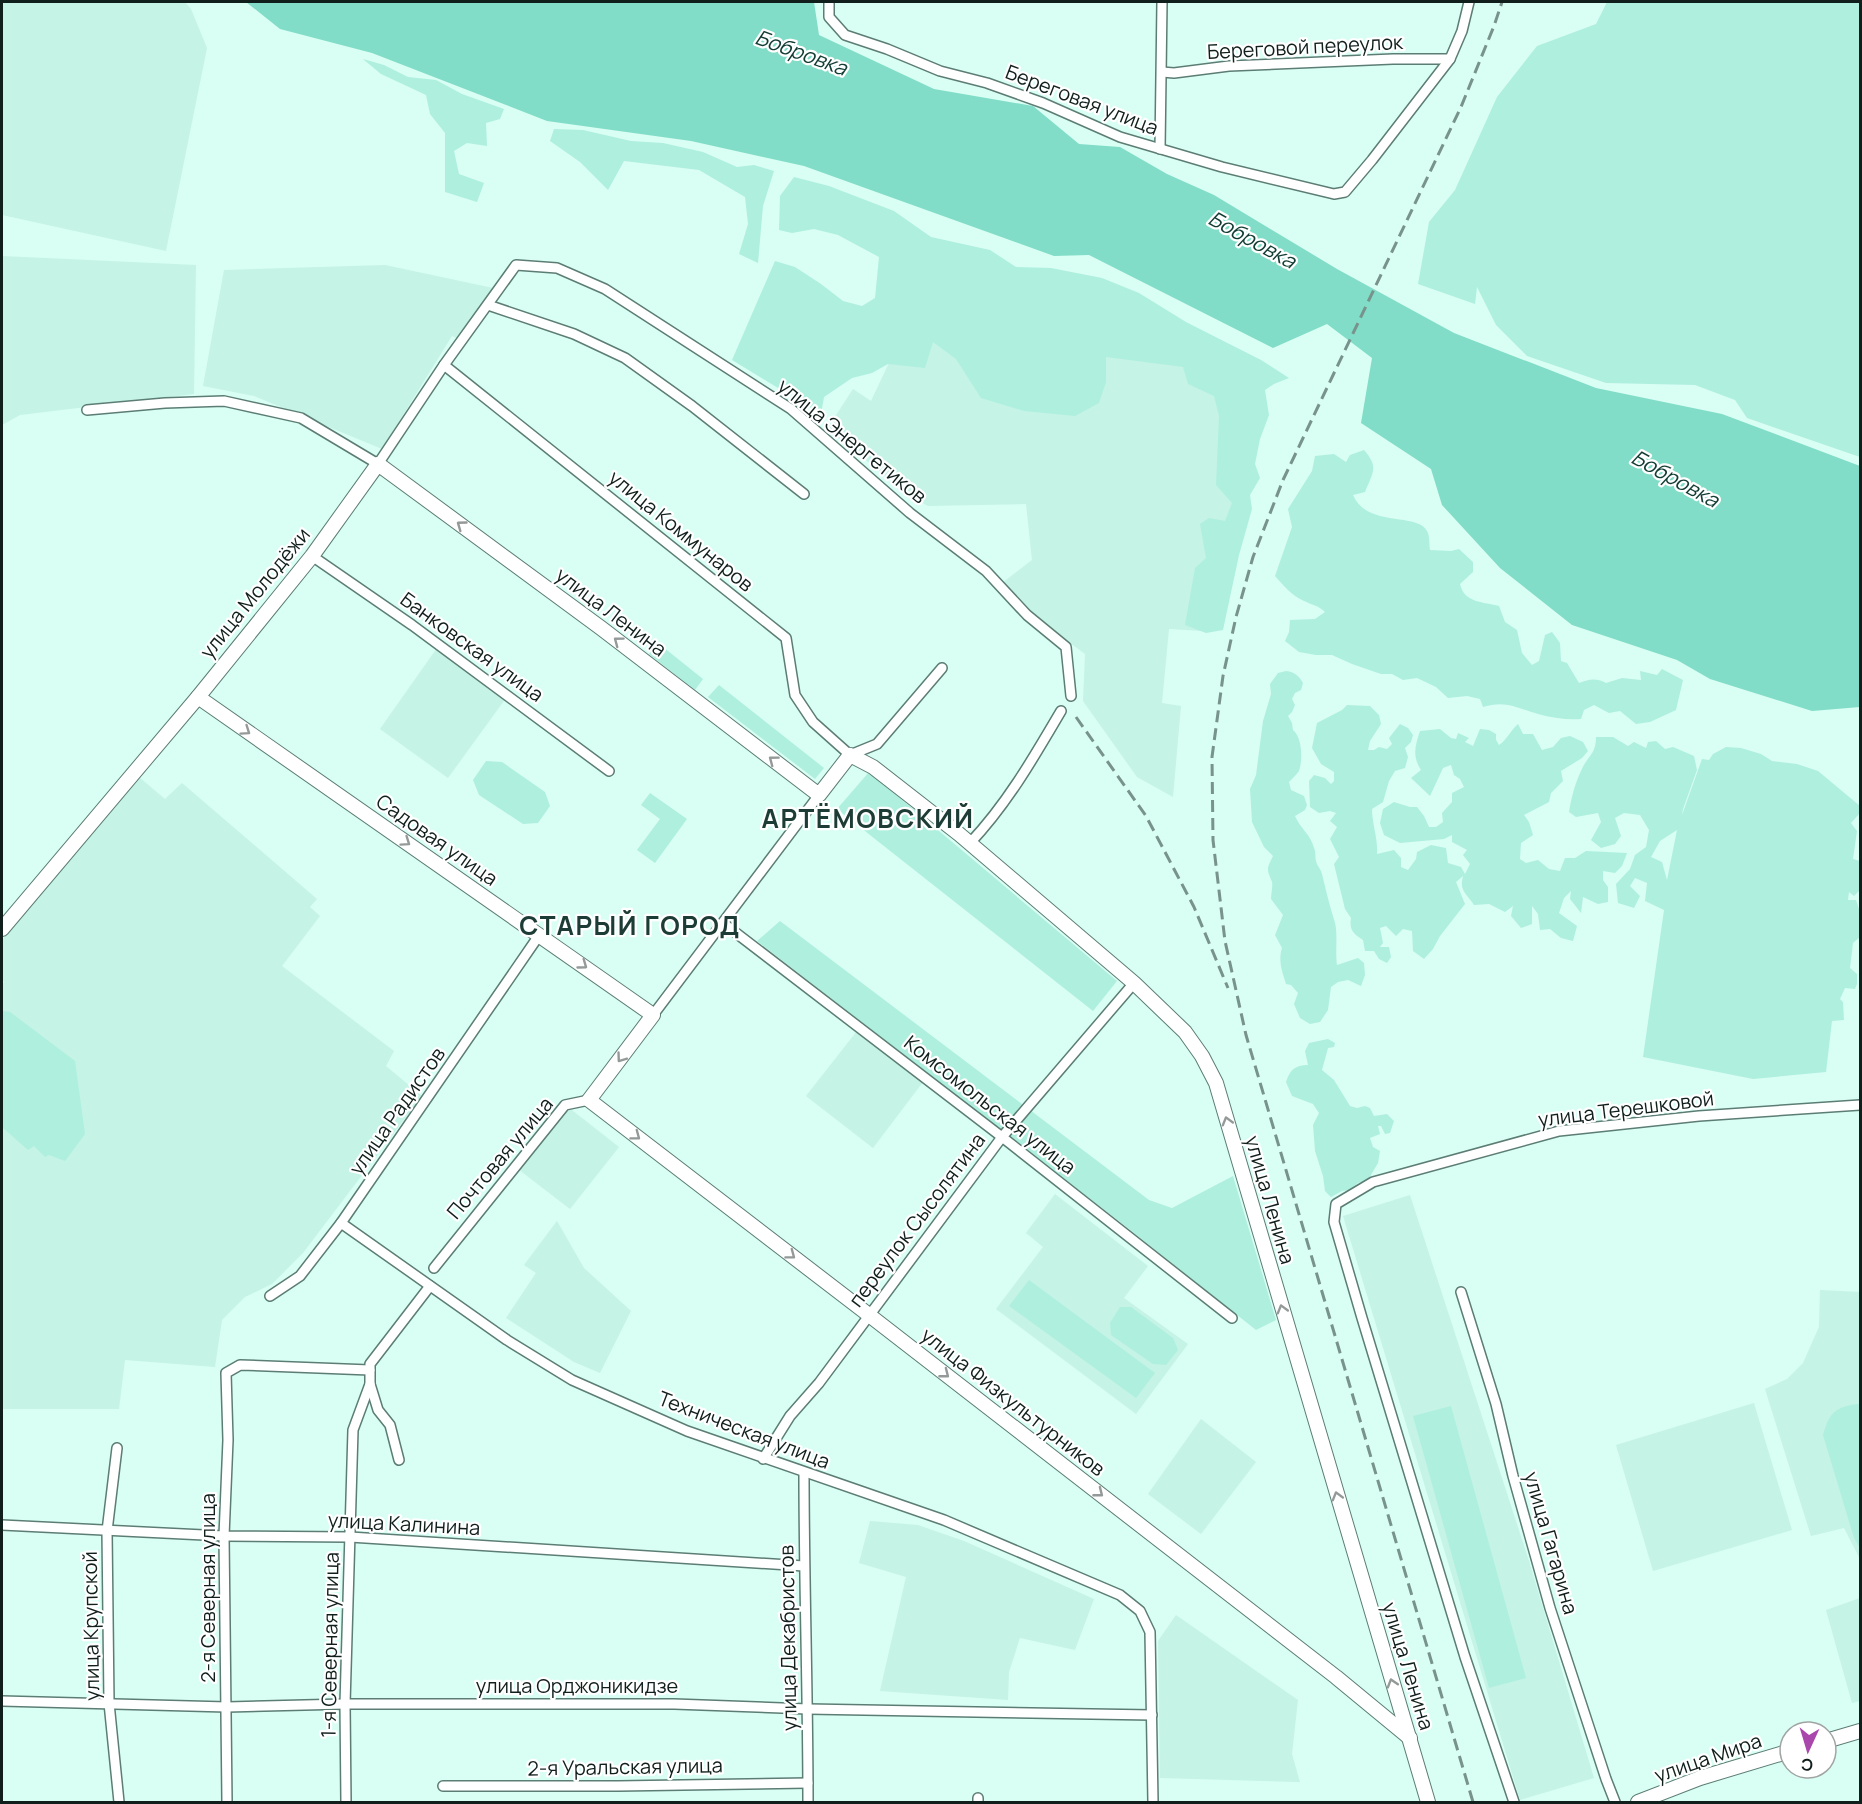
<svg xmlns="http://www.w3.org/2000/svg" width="1862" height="1804" font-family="Manrope,sans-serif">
<rect width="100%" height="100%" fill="#d9fef4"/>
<g fill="#c5f3e6">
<polygon points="2,2 185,2 191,9 207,48 166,251 2,215"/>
<polygon points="2,256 196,265 194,394 20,415 2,425"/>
<polygon points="936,263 1184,359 1255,401 1241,512 1203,631 1169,629 1162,703 1181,706 1173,797 1137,777 1083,701 1085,654 1035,617 1002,583 1032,560 1026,504 928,506 913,498 827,429 853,389 871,401"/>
<polygon points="385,265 493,288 459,339 452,336 382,449 254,396 203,386 224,270"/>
<polygon points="437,648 506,698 448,778 380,729"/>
<polygon points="139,777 165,799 182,783 317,899 310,907 320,916 282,966 394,1051 386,1066 422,1096 303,1253 272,1284 245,1297 222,1320 215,1367 125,1360 119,1409 2,1409 2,985 4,982 2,979 2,940"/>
<polygon points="857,1031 923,1082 873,1148 806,1096"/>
<polygon points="568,1107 619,1147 570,1209 518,1169"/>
<polygon points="1055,1194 1148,1266 1124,1298 1188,1344 1136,1414 996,1309 1043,1247 1026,1233"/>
<polygon points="1410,1195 1529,1561 1594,1778 1520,1800 1343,1216"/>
<polygon points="557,1221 584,1268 631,1311 600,1373 574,1362 506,1318 536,1273 524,1265"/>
<polygon points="1820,1290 1860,1292 1860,1559 1844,1528 1811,1536 1765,1389 1787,1379 1803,1363 1819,1327"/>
<polygon points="1754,1403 1792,1530 1653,1571 1616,1445"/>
<polygon points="1201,1419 1256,1462 1201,1534 1148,1494"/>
<polygon points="870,1521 918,1525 964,1541 1094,1599 1075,1650 1020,1638 1009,1672 1008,1700 880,1691 906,1577 859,1563"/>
<polygon points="1860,1598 1860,1701 1852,1703 1826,1610"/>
<polygon points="1176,1615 1298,1700 1292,1754 1300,1782 1160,1778 1158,1641"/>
</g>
<g fill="#afefde" fill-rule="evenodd">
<polygon points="1607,2 1860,2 1860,457 1747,418 1735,400 1695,385 1606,383 1527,356 1496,325 1477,287 1475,304 1418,284 1429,222 1455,190 1497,97 1537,46 1596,24"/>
<polygon points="363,59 384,65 408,77 436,80 462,94 504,109 500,119 486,123 487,146 467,143 454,151 459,174 484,183 477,202 445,192 445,133 430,114 426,95 381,74"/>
<polygon points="554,129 583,130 631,141 663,143 703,152 737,167 754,165 774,171 763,206 758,263 739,254 748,224 745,197 699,170 624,161 608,190 580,162 550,141"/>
<polygon points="794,177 829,186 894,211 931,237 990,250 1016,267 1051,268 1102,278 1139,293 1186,322 1261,360 1289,378 1274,384 1265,390 1269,415 1260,439 1255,464 1260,478 1250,495 1252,509 1239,555 1223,630 1206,633 1185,625 1195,568 1206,558 1200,524 1209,518 1225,521 1232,503 1216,485 1219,416 1214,396 1188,384 1183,367 1106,357 1106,382 1099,403 1075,416 1024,411 981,398 956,359 933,342 925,368 888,364 872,373 852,378 824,397 821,414 732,360 775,261 795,267 821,284 843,301 862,306 875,298 879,257 838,235 814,229 792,233 779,230 780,196"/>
<path d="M1364,450C1379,467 1373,472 1365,492L1353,495C1367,528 1417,512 1427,531C1430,536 1429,544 1430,550L1451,551L1459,549L1473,562V572L1460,584C1464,603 1484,602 1499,606L1505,622L1517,630L1522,653L1532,665L1539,661L1545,635L1552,632L1560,643L1561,661L1567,663L1579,683C1590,679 1596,678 1606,683L1622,678L1641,680L1640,671L1657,675L1662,669L1683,680L1676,710L1650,722L1636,724L1620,711L1609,713L1594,705L1584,710L1581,719C1567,720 1552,718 1538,714C1516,708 1506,700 1483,707L1480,699L1467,696L1448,698L1436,687L1417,678L1403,680L1392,674H1381L1352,664L1332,655H1316L1299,652L1285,641L1289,632L1290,620L1315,619L1325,612C1318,605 1312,605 1304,601C1292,596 1283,585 1275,576L1292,527L1288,509L1312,471L1315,456L1334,454L1346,462L1350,455Z"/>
<polygon points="658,643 703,679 695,690 649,654"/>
<path d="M1286,671C1295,672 1299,676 1303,683L1301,690L1295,693L1292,699L1295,705L1292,712L1288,716L1292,723L1293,730C1302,737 1303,759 1299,771C1297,774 1292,779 1289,782L1291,790L1304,796L1307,805L1305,810L1295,816C1300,828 1311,835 1314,848C1316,852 1315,857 1316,861C1317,866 1321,869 1322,874C1326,891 1330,907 1335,923C1338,935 1335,952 1337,965L1358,958L1364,963L1365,975L1361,986L1348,980L1338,982L1331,987L1328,1010L1320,1022L1310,1024L1300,1018L1294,1004L1298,993L1291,985L1286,984C1282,971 1278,961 1282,948L1275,935L1283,915L1271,899C1271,894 1273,886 1272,882C1267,869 1266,870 1273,856L1264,847L1252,822L1250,789L1256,775L1263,721L1271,694L1270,684L1278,673Z"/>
<polygon points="719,685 824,768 815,779 708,697"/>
<path d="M1347,705L1370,706L1379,715L1381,724L1370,741L1368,750H1374L1379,747L1387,749L1392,744L1389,738L1400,724L1408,728L1413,735L1411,742L1405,748L1408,757L1405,768L1395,771L1389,781L1383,802L1372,809C1372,824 1378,838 1377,854L1394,850L1401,858V867L1408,870L1416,859L1417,852L1431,845L1446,848L1448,863L1461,867L1465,874L1470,864L1463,855L1467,850L1452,842V835L1444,839L1400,843L1384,835L1380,823L1383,809L1394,802L1410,807H1417L1424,816L1429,827H1436L1443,822L1442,813L1452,802V793L1464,787L1460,779L1454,775L1451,765L1443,768L1430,796L1411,778L1421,770C1412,756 1415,746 1420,731L1440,729L1451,738L1456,739L1458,733L1469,738L1465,742L1473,746L1480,729L1489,730L1496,734V740L1499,745C1506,741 1510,731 1518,724L1523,734H1533L1542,750L1553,747L1561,738L1570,736L1583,742L1588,751L1582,758L1561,771L1563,781L1551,793L1549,802L1524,815L1529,822L1533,835L1521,843L1520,859L1526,863L1538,860L1549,869L1560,871L1565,858H1575L1586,851L1627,853L1622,866L1615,873L1603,871V880L1608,887V902L1598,904L1583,897L1581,913L1570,899L1571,891L1564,898L1559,913L1577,926L1573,941L1561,938L1550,929L1540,930L1538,914L1532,906V924L1521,928L1511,916L1513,906L1505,912L1489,904L1474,905C1466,893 1459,891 1463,876L1456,882L1465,904L1440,936L1433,949L1424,959L1413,951L1412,931L1403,929L1396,936L1386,926L1380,928L1383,943L1380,947H1389L1391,957L1387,963L1379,959L1374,951H1365L1363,940C1353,934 1349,929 1351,918L1345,909L1334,864L1339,857L1330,839L1337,827L1330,821L1336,813L1330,811L1319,813L1310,807L1309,781L1314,775L1325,778L1331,784L1334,781V772L1321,764L1312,748L1317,723L1342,710Z"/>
<path d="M1596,737H1613L1628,746L1634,742L1646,748L1648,742L1656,741L1665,749L1673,747L1694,756L1697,770L1683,809L1682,815L1702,759L1709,760L1713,754L1726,747L1741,748L1761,754L1772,761L1797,764L1818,771L1860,806V813L1851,823L1857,831L1853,859L1860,861V890L1854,896L1849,892L1848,900H1856L1860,912V937L1853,943L1850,968L1857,974V984L1855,989L1845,988L1840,999L1843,1002L1844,1020L1832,1021L1826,1072L1753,1079L1643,1057L1664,910L1645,901L1647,883L1635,878L1630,886L1640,896L1634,908L1618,903L1616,884L1630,869L1635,855L1646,847L1649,830L1640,815L1624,813L1615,818L1621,836L1615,844L1601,848L1591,840L1601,822L1598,813L1576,817L1569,812C1571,799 1575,783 1581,771C1587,756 1596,755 1596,737ZM1677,830L1667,880L1662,862L1651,857L1660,841Z"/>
<polygon points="486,761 502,762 545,792 550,806 538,823 523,824 479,795 473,780"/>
<polygon points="869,772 1117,981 1093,1011 837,809"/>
<polygon points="650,793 687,819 655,863 637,850 660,819 641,805"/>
<polygon points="780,921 1149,1200 1172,1208 1233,1176 1276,1320 1256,1330 1124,1225 757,941"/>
<polygon points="3,1011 10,1012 75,1061 85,1134 65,1161 49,1155 45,1157 34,1146 28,1150 2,1127"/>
<path d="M1328,1039L1335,1043L1334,1047L1328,1048L1322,1070L1334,1080L1350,1106L1357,1108L1365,1106L1370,1108L1374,1116L1387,1114L1394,1121L1390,1133L1385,1134L1381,1126H1378L1380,1134L1370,1138L1373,1147L1380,1151L1378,1163L1368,1180L1358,1183L1350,1190L1342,1191L1331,1197L1325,1191L1323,1176L1315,1151L1313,1125L1319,1113L1313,1104L1292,1096L1286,1082C1290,1070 1295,1065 1308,1065L1305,1051L1309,1043Z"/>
<polygon points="1029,1280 1155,1373 1136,1398 1009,1306"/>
<polygon points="1120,1307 1131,1307 1173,1338 1178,1350 1166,1365 1153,1364 1111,1335 1110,1323"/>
<path d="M1858,1404L1860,1405V1548L1854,1538L1823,1435C1829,1413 1835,1407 1858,1404Z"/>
<polygon points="1451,1406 1526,1678 1489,1688 1413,1416"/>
</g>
<polygon fill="#81ddc7" points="246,2 814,2 819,35 934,89 1033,106 1079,144 1120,147 1167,174 1214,195 1337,269 1454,333 1596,388 1722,414 1860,466 1860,707 1812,711 1710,679 1677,660 1572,625 1500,568 1442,505 1431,469 1361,423 1372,358 1327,324 1273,348 1089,255 1054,256 804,166 691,141 547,121 372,53 280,29"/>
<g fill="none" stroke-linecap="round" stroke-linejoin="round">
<g stroke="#5c7d74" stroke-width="12">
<g id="street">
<polyline points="829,2 829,17 845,35 887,49 940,71 987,83 1043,103 1120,137 1222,167 1334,194 1345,192 1372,160 1450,59 1462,31 1469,2"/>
<polyline points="1162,72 1174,73 1229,66 1393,59 1450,59"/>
<polyline points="1160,149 1162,2"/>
<polyline points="488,305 574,334 625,358 692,406 804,494"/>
<polyline points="444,365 786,638 795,695 813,722 850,755 877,744 942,668"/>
<polyline points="87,410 165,403 224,401 301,418 378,464 444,365 516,265 557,268 605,289 791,409 910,513 986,571 1027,615 1066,647 1071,696"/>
<polyline points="312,556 412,625 609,771"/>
<path d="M970,843C1007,804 1034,757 1061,711"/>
<polyline points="723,923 1002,1137 1232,1318"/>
<polyline points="653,1015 819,795"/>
<polyline points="341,1223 507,1340 572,1380 687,1431 944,1520 1120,1595 1140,1611 1150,1632 1153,1802"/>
<polyline points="434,1268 565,1105 589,1100"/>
<polyline points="1461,1292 1496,1404 1513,1476 1550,1608 1606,1779 1615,1802"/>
<polyline points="270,1296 300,1276 341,1223 540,934"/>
<polyline points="370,1384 378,1410 390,1425 399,1460"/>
<polyline points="117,1448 107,1531 109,1703 119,1802"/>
<polyline points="763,1459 790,1416 819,1383 1002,1137 1134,983"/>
<path d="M804,1473C804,1583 808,1693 808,1802"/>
<polyline points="2,1525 224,1536 350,1537 804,1566"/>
<polyline points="2,1701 227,1707 345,1704 674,1704 808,1709 1152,1715"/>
<polyline points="443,1786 618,1786 808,1783"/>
<polyline points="978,1798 978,1802"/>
<polyline points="227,1802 224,1536 228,1440 226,1373 240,1365 370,1370"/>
<polyline points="346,1802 345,1704 353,1430 370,1384 370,1364 430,1286"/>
<polyline points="1514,1802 1465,1657 1362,1318 1334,1222 1336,1204 1373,1182 1559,1131 1699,1116 1860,1105"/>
</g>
</g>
<g stroke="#5c7d74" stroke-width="16">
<g id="secondary">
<polyline points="198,697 653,1015 589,1100 869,1315 1336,1677 1410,1738"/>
<polyline points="2,929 198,697 312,556 378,464 601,628 819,795 850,755 873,767 959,834 1134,983 1185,1032 1202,1056 1216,1083 1428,1802"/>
<polyline points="1826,1741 1860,1731"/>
<polyline points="1638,1802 1700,1778 1790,1751"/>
</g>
</g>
<use href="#street" stroke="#fff" stroke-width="9"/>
<use href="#secondary" stroke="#fff" stroke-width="14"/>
<g stroke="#78928c" stroke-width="3" stroke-dasharray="12 6" stroke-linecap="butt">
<polyline points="1076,717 1146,816 1194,907 1228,988"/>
<polyline points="1473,1802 1246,1035 1225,941 1213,840 1212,757 1223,676 1236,617 1253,557 1283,480 1461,107 1494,26 1502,2"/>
</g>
</g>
<defs><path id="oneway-chevron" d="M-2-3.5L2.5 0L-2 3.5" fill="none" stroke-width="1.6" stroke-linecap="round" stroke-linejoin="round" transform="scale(1.5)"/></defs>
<g stroke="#949a99">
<use href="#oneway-chevron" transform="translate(461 525) rotate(-144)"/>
<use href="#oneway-chevron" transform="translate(618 641) rotate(-143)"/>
<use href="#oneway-chevron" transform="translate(246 731) rotate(35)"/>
<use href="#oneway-chevron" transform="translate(773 760) rotate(-143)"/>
<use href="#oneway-chevron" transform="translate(406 842) rotate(35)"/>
<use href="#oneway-chevron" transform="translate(583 965) rotate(36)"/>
<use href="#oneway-chevron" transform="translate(621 1058) rotate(126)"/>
<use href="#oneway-chevron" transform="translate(1227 1121) rotate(-106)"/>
<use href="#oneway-chevron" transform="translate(636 1136) rotate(37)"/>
<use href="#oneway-chevron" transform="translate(791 1255) rotate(37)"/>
<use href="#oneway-chevron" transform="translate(1282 1309) rotate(-106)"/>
<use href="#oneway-chevron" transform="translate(945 1374) rotate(38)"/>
<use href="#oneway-chevron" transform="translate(1099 1493) rotate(38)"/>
<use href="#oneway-chevron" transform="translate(1337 1496) rotate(-106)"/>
<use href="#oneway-chevron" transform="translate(1392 1683) rotate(-107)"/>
</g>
<g text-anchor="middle" stroke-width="4.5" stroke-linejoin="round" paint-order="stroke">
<g font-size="20" fill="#111f1c" stroke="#fff">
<text transform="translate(1305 47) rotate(-3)" y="7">Береговой переулок</text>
<text transform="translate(1082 100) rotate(21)" y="7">Береговая улица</text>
<text transform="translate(852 441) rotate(39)" y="7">улица Энергетиков</text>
<text transform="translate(681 531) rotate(39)" y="7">улица Коммунаров</text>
<text transform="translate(255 593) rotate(-51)" y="7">улица Молодёжи</text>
<text transform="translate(611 612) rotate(37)" y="7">улица Ленина</text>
<text transform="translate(472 647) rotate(36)" y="7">Банковская улица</text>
<text transform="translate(437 840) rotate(35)" y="7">Садовая улица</text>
<text transform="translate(990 1105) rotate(38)" y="7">Комсомольская улица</text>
<text transform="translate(1626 1109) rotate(-7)" y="7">улица Терешковой</text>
<text transform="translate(397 1111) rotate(-55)" y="7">улица Радистов</text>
<text transform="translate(500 1158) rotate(-50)" y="7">Почтовая улица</text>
<text transform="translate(1270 1200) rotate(74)" y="7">улица Ленина</text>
<text transform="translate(917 1220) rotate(-53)" y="7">переулок Сысолятина</text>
<text transform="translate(1013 1402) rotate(38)" y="7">улица Физкультурников</text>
<text transform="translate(744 1430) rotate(21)" y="7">Техническая улица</text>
<text transform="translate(404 1524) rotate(3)" y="7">улица Калинина</text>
<text transform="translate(1551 1543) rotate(74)" y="7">улица Гагарина</text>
<text transform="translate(208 1588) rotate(-90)" y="7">2-я Северная улица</text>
<text transform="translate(91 1626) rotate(-91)" y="7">улица Крупской</text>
<text transform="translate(788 1638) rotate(-91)" y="7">улица Декабристов</text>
<text transform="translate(330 1645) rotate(-89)" y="7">1-я Северная улица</text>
<text transform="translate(1408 1666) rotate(73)" y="7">улица Ленина</text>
<text x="577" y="1693">улица Орджоникидзе</text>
<text transform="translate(1708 1758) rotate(-19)" y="7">улица Мира</text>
<text transform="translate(625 1767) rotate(-1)" y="7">2-я Уральская улица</text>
</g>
<g font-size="21" font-style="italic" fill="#123d34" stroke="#fff">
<text transform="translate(801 53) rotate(20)" y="7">Бобровка</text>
<text transform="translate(1252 240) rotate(29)" y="7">Бобровка</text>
<text transform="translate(1675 479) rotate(29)" y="7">Бобровка</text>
</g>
<g font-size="26" font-weight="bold" letter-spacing="1.5" fill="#1c3c35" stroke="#fff">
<text x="868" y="828">АРТЁМОВСКИЙ</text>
<text x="630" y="935">СТАРЫЙ ГОРОД</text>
</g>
</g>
<rect width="1862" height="1804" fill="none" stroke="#111f1c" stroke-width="6"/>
<g transform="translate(1808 1750) rotate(184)"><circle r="28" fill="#ffffff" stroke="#a0a5a4" stroke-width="1.5"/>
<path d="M0-4.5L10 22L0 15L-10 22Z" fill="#aa47ad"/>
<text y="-9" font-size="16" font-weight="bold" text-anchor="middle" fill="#111f1c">С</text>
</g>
</svg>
